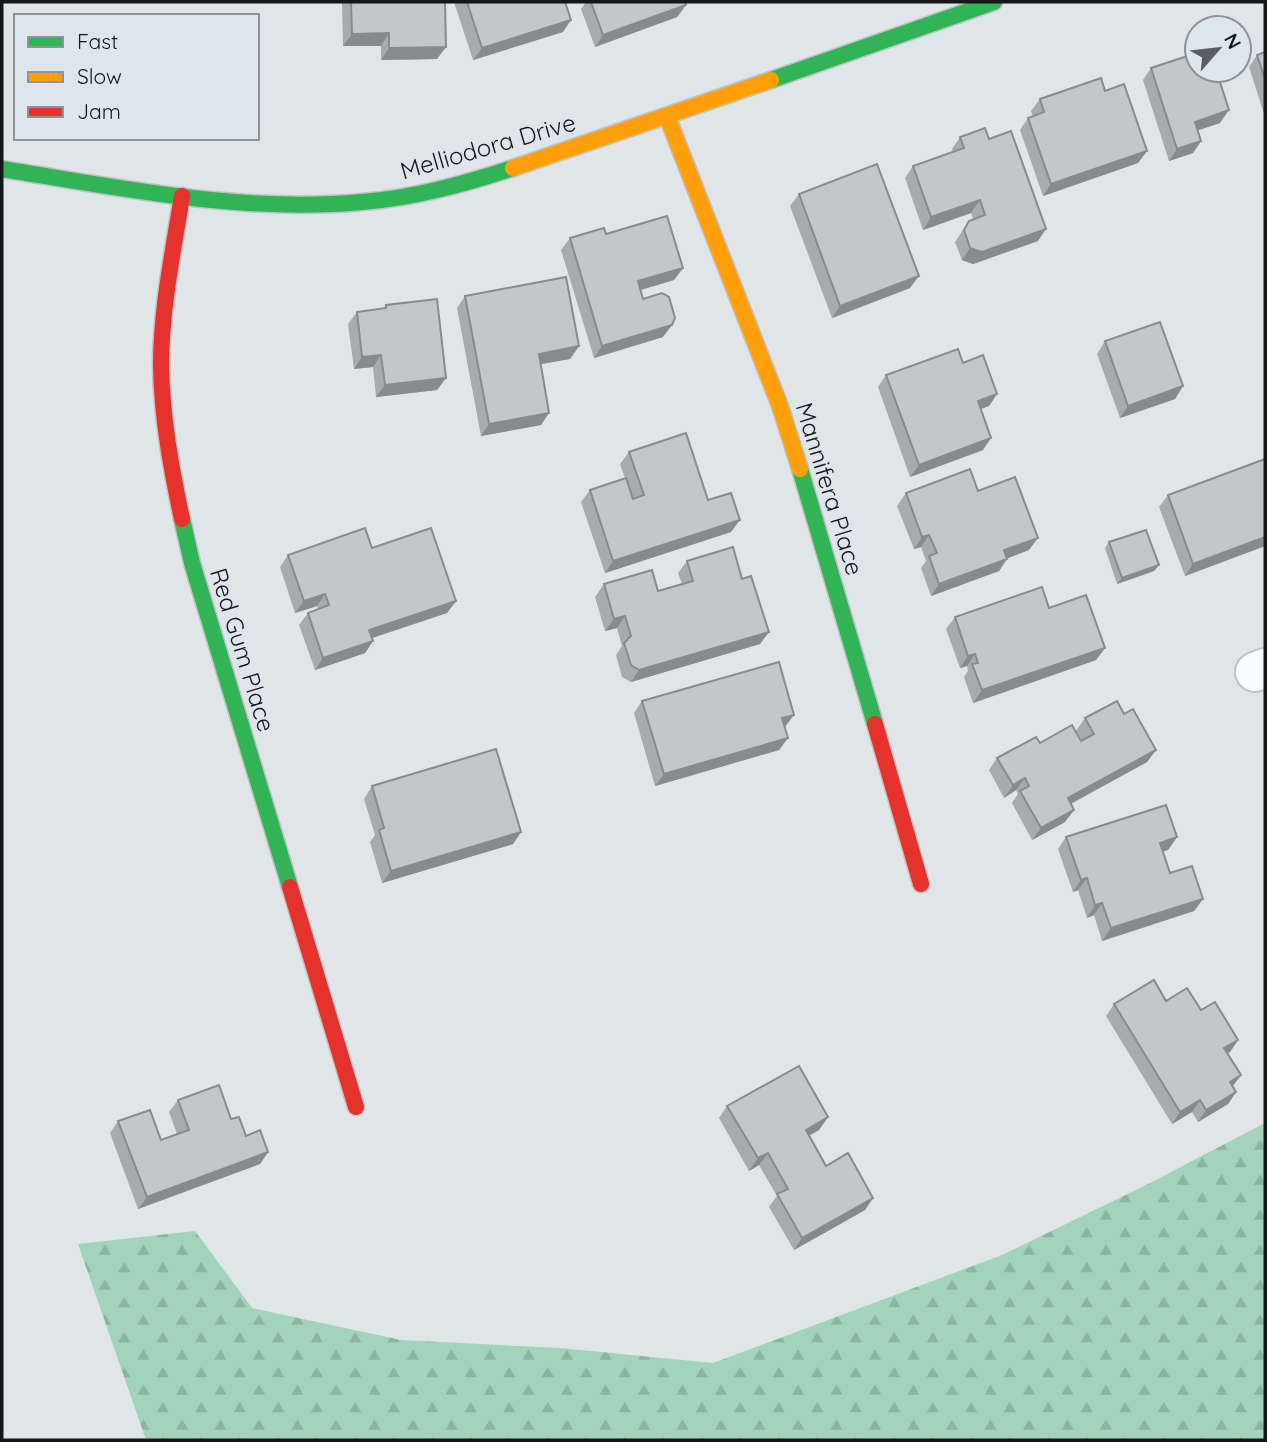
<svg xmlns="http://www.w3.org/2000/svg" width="1267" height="1442" font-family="Quicksand,sans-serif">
<defs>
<pattern id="forest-firs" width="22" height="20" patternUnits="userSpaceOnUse" patternTransform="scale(1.75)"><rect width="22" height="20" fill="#a3d4bb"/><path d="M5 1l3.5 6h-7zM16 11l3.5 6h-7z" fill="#8bb5a0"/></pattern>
</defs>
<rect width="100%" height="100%" fill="#e0e5e8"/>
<polygon fill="url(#forest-firs)" points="1265,1123 1265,1440 146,1440 78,1244 195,1231 252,1308 401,1340 560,1348 713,1363 1002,1255 1148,1184"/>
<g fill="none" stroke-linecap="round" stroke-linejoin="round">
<g stroke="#c0c3c6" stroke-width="42">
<polyline id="street" points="1255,672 1265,668"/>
</g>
<g stroke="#c0c3c6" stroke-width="19">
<g id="fast">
<polyline points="771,80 994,2"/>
<path d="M2,169C121,188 241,213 362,202C414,198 464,184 513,168"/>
<polyline points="800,469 875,724"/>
<polyline points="182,519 192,563 290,887"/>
</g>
</g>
<g stroke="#c0c3c6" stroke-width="19">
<g id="slow">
<polyline points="667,116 780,406 800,469"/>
<polyline points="513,168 771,80"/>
</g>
</g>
<g stroke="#c0c3c6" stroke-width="19">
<g id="jam">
<path d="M182,196C173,252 161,309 161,366C162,418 171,468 182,519"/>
<polyline points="875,724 921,884"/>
<polyline points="290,887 356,1107"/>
</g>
</g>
<use href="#street" stroke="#fafbfc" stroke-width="38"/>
<use href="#fast" stroke="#30b455" stroke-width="16"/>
<use href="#slow" stroke="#ff9f0a" stroke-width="16"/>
<use href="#jam" stroke="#e5322d" stroke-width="16"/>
</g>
<g fill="#a8abad">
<polygon points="342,2 445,2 437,59 381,60 381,46 343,46"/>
<polygon points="454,2 565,2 563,32 473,60"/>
<polygon points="586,2 685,2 686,5 677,17 595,47 581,9"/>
<polygon points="1265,52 1265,117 1249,67 1257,55"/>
<polygon points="1151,68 1220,123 1198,130 1201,141 1193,153 1169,161 1143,80"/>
<polygon points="1105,91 1147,151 1138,163 1043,196 1020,130 1028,118 1033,116 1031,111 1040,99"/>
<polygon points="960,137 989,139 1038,241 973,264 962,260 955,242 969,221 973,219 971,213 923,230 905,178 913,166 953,152 952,149"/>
<polygon points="799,194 910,288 832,318 790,206"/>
<polygon points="606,234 683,268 674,280 641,290 643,299 663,337 594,358 561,250 570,238"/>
<polygon points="465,296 579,346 570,359 540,364 541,425 481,436 457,308"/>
<polygon points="386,305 446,378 437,390 376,397 373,367 354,369 348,324 357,312 383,309"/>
<polygon points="1105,341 1183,386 1175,399 1120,418 1097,354"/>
<polygon points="963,363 997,394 989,406 981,409 983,450 910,477 878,387 886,375"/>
<polygon points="629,452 708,500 731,532 605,573 581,502 590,490 625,478 620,464"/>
<polygon points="978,491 1029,550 1007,558 999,571 931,596 921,568 926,561 921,547 914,549 897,506 906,493"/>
<polygon points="1168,495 1265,546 1185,576 1159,507"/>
<polygon points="1109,542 1159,565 1154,571 1117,584 1105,548"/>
<polygon points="372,548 456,601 447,613 372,638 373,641 365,653 315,670 299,625 308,613 318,609 317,606 295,613 280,567 288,555"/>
<polygon points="687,561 742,579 769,632 760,644 631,682 622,677 616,655 622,646 617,628 605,631 595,597 604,584 658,591 682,584 678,573"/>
<polygon points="1049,608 1105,648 1096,660 973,703 964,677 968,671 967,666 960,668 946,629 955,617"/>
<polygon points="642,701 785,727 788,738 779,750 655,786 634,713"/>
<polygon points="1124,714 1156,750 1147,762 1071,804 1065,822 1032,840 1012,803 1018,794 1016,790 1004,798 989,770 997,758 1040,743 1081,741 1082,740 1076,731 1085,718"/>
<polygon points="372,786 521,832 513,844 382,883 370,842 375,835 364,799"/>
<polygon points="1066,837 1177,837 1168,850 1163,851 1170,873 1203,899 1194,911 1102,941 1094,915 1087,918 1078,890 1073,892 1058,849"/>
<polygon points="1166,1001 1201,1010 1238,1040 1230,1052 1227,1053 1241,1075 1233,1086 1236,1092 1228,1104 1198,1122 1192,1112 1172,1124 1106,1016 1114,1004"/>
<polygon points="178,1100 231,1119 246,1136 268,1152 260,1164 138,1209 110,1133 118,1121 161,1140 177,1134 169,1112"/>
<polygon points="727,1106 828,1117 819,1130 809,1136 826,1166 873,1198 865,1210 794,1250 769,1207 777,1196 759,1165 749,1171 719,1118"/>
</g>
<g fill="#888b8d">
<polygon points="686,5 677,17 595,47 603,35"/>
<polygon points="571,20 563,32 473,60 482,48"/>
<polygon points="389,33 381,46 343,46 352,34"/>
<polygon points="446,47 437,59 381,60 389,48"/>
<polygon points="1229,110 1220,123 1187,134 1195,122"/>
<polygon points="1201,141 1193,153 1169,161 1177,149"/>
<polygon points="1147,151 1138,163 1043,196 1051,184"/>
<polygon points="980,200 971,213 923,230 931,217"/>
<polygon points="1046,229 1038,241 973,264 962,260 970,248"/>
<polygon points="683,268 674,280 630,293 638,281"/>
<polygon points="919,276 910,288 832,318 840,306"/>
<polygon points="672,325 663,337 594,358 602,346"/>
<polygon points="579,346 570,359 530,366 539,354"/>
<polygon points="381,355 373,367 354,369 362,357"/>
<polygon points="446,378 437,390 376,397 385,385"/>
<polygon points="1183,386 1175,399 1120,418 1128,406"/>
<polygon points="997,394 989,406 969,413 978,401"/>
<polygon points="549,413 541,425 481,436 489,424"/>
<polygon points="991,438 983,450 910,477 919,465"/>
<polygon points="740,520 731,532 605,573 613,561"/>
<polygon points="929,535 921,547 914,549 922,537"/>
<polygon points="1265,537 1265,546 1185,576 1193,564"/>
<polygon points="1038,538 1029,550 996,563 1004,550"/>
<polygon points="1007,559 999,571 931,596 939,584"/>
<polygon points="1159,565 1154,571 1117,584 1122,578"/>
<polygon points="325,594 317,606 295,613 304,601"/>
<polygon points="456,601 447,613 360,642 369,630"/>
<polygon points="625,616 617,628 605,631 614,619"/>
<polygon points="769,632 760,644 631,682 639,670"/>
<polygon points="373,641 365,653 315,670 323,658"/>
<polygon points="1105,648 1096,660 973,703 982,690"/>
<polygon points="975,654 967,666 960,668 968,656"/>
<polygon points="794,715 785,727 782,718"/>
<polygon points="788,738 779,750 655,786 664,774"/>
<polygon points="1156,750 1147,762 1059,810 1068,798"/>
<polygon points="1025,778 1016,790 1004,798 1013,785"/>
<polygon points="1074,810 1065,822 1032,840 1041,828"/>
<polygon points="521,832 513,844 382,883 391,871"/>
<polygon points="1177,837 1168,850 1152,855 1160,843"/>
<polygon points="1087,878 1078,890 1073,892 1081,880"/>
<polygon points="1203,899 1194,911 1102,941 1111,928"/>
<polygon points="1102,903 1094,915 1087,918 1095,905"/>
<polygon points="1238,1040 1230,1052 1216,1061 1224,1048"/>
<polygon points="1241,1075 1232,1087 1230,1082"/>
<polygon points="1236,1092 1228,1104 1198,1122 1206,1110"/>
<polygon points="1200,1100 1192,1112 1172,1124 1180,1112"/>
<polygon points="828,1117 819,1130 797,1142 806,1130"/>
<polygon points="268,1152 260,1164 138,1209 147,1197"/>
<polygon points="768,1153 759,1165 749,1171 758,1158"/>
<polygon points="873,1198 865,1210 794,1250 802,1238"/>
</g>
<g fill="#c3c7c9" stroke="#888b8d" stroke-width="2">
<polygon points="351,2 445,2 446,47 389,48 389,33 352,34"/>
<polygon points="467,2 565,2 571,20 482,48"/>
<polygon points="591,2 685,2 686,5 603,35"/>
<polygon points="1265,52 1265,79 1257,55"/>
<polygon points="1197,53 1197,70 1216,70 1229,110 1195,122 1201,141 1177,149 1151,68"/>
<polygon points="1101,78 1105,91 1124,84 1147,151 1051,184 1028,118 1044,112 1040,99"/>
<polygon points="985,128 989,139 1011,131 1046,229 982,252 970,248 964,230 969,221 985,215 980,200 931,217 913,166 964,148 960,137"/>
<polygon points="877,164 919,276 840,306 799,194"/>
<polygon points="667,216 683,268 638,281 643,299 662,293 669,297 675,318 672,325 602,346 570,238 604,228 606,234"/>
<polygon points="566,277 579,346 539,354 549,413 489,424 465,296"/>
<polygon points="437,299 446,378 385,385 381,355 362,357 357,312 386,308 386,305"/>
<polygon points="1160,322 1183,386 1128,406 1105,341"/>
<polygon points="958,349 963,363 983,355 997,394 978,401 991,438 919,465 886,375"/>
<polygon points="686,433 708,500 731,493 740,520 613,561 590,490 626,478 633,499 644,495 629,452"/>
<polygon points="1265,459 1265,537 1193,564 1168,495"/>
<polygon points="970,469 978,491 1015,477 1038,538 1004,550 1007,559 939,584 929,556 937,553 929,535 922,537 906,493"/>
<polygon points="365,528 372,548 431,528 456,601 369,630 373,641 323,658 308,613 329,605 325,594 304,601 288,555"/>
<polygon points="1146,530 1159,565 1122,578 1109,542"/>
<polygon points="733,547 742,579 751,576 769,632 639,670 631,665 624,643 631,636 625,616 614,619 604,584 652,570 658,591 693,581 687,561"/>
<polygon points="1042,587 1049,608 1086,595 1105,648 982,690 972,664 978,663 975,654 968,656 955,617"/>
<polygon points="779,662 794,715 782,718 788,738 664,774 642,701"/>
<polygon points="1117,701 1124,714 1133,709 1156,750 1068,798 1074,810 1041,828 1020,791 1029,786 1025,778 1013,785 997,758 1036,737 1040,743 1072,725 1081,741 1094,734 1085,718"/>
<polygon points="496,749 521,832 391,871 379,830 384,828 372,786"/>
<polygon points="1166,805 1177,837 1160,843 1170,873 1192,866 1203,899 1111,928 1102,903 1095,905 1087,878 1081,880 1066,837"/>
<polygon points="1154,980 1166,1001 1187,988 1201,1010 1215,1002 1238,1040 1224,1048 1241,1075 1230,1082 1236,1092 1206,1110 1200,1100 1180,1112 1114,1004"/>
<polygon points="799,1066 828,1117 806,1130 826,1166 848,1153 873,1198 802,1238 777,1194 788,1189 768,1153 758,1158 727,1106"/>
<polygon points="219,1085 231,1119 239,1117 246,1136 260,1130 268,1152 147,1197 118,1121 150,1110 161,1140 189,1130 178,1100"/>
</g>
<g text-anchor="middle" stroke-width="6" stroke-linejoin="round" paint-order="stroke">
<g font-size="24" fill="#141619" stroke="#dde6ec">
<text transform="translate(488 147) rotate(-16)" y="8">Melliodora Drive</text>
<text transform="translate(829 489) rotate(73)" y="8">Mannifera Place</text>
<text transform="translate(242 650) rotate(73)" y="8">Red Gum Place</text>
</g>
</g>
<rect width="1267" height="1442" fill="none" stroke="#141619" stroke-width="7"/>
<rect x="14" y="14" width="245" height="126" fill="#dde6ec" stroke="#8d9398" stroke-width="2"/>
<rect x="28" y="37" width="35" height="10" fill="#30b455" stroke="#8d9398" stroke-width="2"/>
<text x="77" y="49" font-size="21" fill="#141619">Fast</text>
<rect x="28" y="72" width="35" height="10" fill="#ff9f0a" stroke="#8d9398" stroke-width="2"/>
<text x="77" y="84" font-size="21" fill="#141619">Slow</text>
<rect x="28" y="107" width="35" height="10" fill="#e5322d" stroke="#8d9398" stroke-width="2"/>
<text x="77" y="119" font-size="21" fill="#141619">Jam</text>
<g transform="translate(1218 49) rotate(62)"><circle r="33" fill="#dde6ec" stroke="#8d9398" stroke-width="2"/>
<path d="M0-5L12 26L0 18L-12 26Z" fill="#5b5e61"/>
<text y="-10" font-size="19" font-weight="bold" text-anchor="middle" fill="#141619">N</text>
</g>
</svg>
